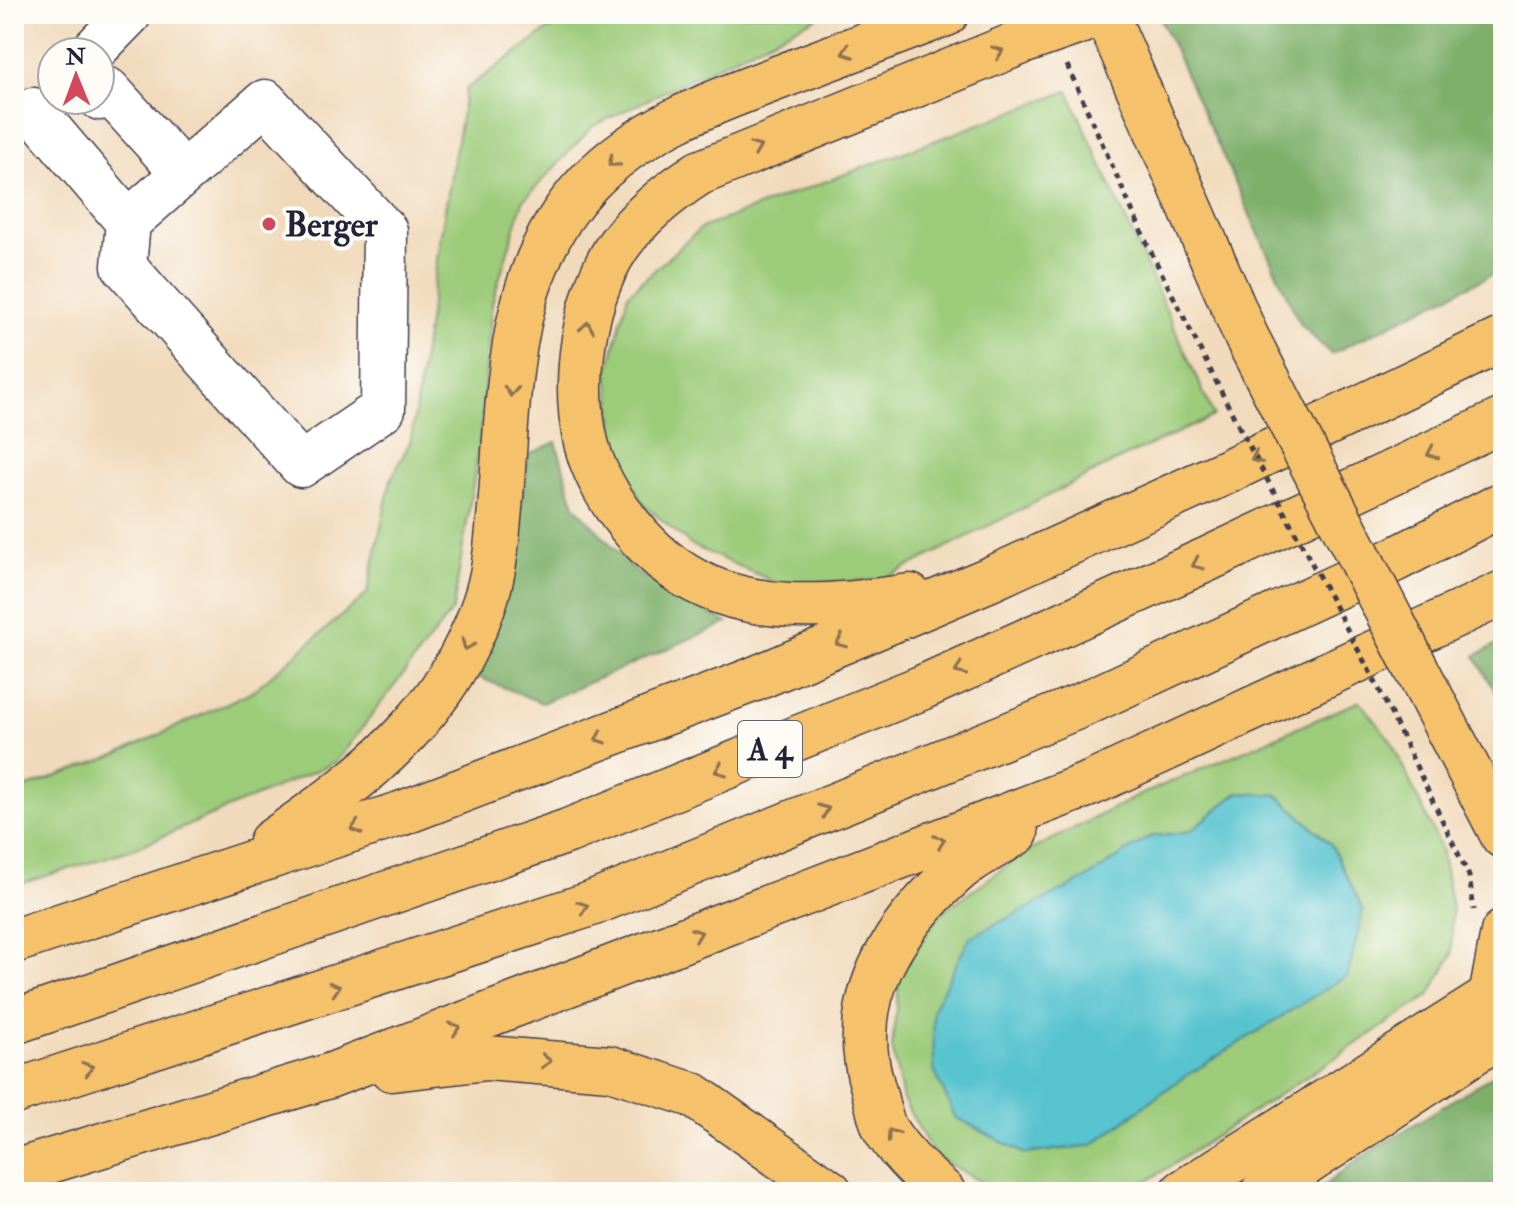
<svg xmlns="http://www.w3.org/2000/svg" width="1517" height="1206" font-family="'IM FELL Double Pica',serif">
<rect width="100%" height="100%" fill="#fdfcf7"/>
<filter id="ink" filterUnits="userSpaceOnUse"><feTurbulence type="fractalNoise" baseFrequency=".0125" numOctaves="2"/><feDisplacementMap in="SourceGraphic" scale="16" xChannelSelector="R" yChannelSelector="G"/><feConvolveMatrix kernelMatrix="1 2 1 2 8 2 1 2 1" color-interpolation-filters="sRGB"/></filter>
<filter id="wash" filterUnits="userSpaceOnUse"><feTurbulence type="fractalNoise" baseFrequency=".006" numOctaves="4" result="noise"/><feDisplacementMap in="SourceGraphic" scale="32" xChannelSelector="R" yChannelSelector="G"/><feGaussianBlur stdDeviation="1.8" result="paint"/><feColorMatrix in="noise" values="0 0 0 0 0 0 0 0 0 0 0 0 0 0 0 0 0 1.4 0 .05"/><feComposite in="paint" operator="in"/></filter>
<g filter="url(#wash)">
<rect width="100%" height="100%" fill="#f1dabb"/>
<g fill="#9ccb79" stroke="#5f765a" stroke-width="2" fill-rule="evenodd">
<polygon points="570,14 824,14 593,126 523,201 492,303 479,446 453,609 336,762 133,849 14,886 14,792 118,754 253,691 367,594 391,479 411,440 440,239 466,89"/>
<polygon points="1068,91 1214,416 1126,456 882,580 779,584 691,545 644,505 616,451 608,372 628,294 701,228"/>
<path d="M1360,701L1391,741L1441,848L1452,909V955L1429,996L1143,1184L1110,1192H998L934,1155L903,1100L892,1047L900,974L941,913L1023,854L1138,796ZM1238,793L1278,795L1331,844L1363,910L1175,1083L1092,1145L1025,1154L955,1117L1084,880L1149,837L1190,831Z"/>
</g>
<g fill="#7daf69" stroke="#506852" stroke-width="2">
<polygon points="1158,14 1503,14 1503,269 1331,354 1300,324"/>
<polygon points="556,442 575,506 636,572 727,623 542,703 478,677 515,558 528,455"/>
<polygon points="1503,641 1503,705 1475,656"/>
<polygon points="1503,1069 1503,1192 1316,1192 1357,1160"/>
</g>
<polygon fill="#57c3cf" stroke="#3c7285" stroke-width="2" points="1238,793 1277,795 1331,844 1363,910 1348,975 1175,1083 1092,1145 1025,1154 955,1117 934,1070 933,1009 970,937 1084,880 1149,837 1190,831"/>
</g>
<g filter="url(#ink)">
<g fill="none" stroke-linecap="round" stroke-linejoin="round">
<g stroke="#413e4e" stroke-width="47">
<g id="minor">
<polyline points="92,52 129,14"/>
<polyline points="100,98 108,90 183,173"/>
<polyline points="33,110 128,222 265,102 385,231 383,409 301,465 124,266 128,222"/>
</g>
</g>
<g stroke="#413e4e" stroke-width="47">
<g id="major">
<polyline points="1106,14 1246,336 1281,404"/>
<polyline points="1417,670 1503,836"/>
</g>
</g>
<g stroke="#413e4e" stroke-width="47">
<g id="highway">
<path d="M910,596C832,607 743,618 674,568C642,545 611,506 595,469C567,407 580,302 618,246C639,216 668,193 699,173L1022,42L1102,14"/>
<path d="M271,842C366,776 446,717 484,604C495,573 497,540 500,508C510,396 504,271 588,183C643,125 720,100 793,72C844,53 895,33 946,14"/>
<polyline points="14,941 400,814 752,680 990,579 1226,472 1503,339"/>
<polyline points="1491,997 1503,932"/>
<polyline points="14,1022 568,831 921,688 1208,559 1503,420"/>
<polyline points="392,1069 487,1058 610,1068 693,1095 830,1192"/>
<polyline points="14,1092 591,904 1082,705 1394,560 1503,504"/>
<polyline points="14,1172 329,1076 1092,783 1503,593"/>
<path d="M943,1192C924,1176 898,1151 885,1129C879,1117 877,1101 873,1088C845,999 894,926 959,869C976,855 998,845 1016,833"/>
<polyline points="1183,1192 1503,989"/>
<polyline points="1263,1192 1503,1033"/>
</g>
</g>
<g stroke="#413e4e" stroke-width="5" stroke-dasharray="6 6" stroke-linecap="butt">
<polyline points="1067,65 1149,248 1238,425"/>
<polyline points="1379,689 1469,876 1474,910"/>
</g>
<use href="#minor" stroke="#fff" stroke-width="44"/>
<use href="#major" stroke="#f5c16b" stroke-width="44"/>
<use href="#highway" stroke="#f5c16b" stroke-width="44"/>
<g stroke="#413e4e" stroke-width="47" stroke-linecap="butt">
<polyline id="major-bridge" points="1281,404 1417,670"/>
</g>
<polyline stroke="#413e4e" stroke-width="5" stroke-dasharray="6 6" stroke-linecap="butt" points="1238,425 1379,689"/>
<use href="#major-bridge" stroke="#f5c16b" stroke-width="44"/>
</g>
<defs><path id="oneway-chevron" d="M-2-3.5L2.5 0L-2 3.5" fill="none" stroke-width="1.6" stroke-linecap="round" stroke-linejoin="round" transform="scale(2)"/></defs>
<g stroke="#8c7253">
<use href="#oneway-chevron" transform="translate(847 52) rotate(159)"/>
<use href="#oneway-chevron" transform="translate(998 52) rotate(-22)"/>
<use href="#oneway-chevron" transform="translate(756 148) rotate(-22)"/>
<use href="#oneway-chevron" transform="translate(613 162) rotate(141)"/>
<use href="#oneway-chevron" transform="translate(587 327) rotate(-80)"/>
<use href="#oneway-chevron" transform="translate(511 391) rotate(95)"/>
<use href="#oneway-chevron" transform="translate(1432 453) rotate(155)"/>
<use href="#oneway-chevron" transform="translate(1256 458) rotate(154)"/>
<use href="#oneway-chevron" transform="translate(1197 564) rotate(156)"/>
<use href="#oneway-chevron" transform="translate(841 642) rotate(157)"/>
<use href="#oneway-chevron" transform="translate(467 645) rotate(114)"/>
<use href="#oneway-chevron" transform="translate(960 670) rotate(156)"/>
<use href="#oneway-chevron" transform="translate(600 738) rotate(159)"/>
<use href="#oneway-chevron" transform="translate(720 770) rotate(158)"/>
<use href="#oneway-chevron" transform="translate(824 810) rotate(-22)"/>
<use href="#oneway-chevron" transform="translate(356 828) rotate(163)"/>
<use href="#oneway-chevron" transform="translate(940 841) rotate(-21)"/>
<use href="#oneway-chevron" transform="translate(583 907) rotate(-19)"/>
<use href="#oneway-chevron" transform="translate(697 934) rotate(-21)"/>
<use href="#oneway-chevron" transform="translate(335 988) rotate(-18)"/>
<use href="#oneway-chevron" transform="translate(455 1028) rotate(-21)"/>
<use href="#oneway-chevron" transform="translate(546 1061) rotate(3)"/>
<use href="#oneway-chevron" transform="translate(88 1068) rotate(-18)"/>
<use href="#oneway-chevron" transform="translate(892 1134) rotate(-125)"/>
</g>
</g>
<circle fill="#d1495b" stroke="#fdfcf7" stroke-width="3" cx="269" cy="224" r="8"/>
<g text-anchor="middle" stroke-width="8" stroke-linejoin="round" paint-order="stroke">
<rect fill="#fdfcf7" stroke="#646373" stroke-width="2" x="738" y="721" width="64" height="56" rx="6"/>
<g font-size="32" font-weight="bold" fill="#22223b">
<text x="770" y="760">A 4</text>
</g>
<g font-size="34" font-weight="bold" fill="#22223b" stroke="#fdfcf7" text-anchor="start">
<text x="285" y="236">Berger</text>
</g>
</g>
<rect width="1517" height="1206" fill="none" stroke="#fdfcf7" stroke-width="48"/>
<g transform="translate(76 76) rotate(359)"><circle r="38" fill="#fdfcf7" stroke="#a5a5ac" stroke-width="2"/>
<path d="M0-6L14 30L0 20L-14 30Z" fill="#d1495b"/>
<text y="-12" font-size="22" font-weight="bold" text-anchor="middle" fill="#22223b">N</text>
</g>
</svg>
